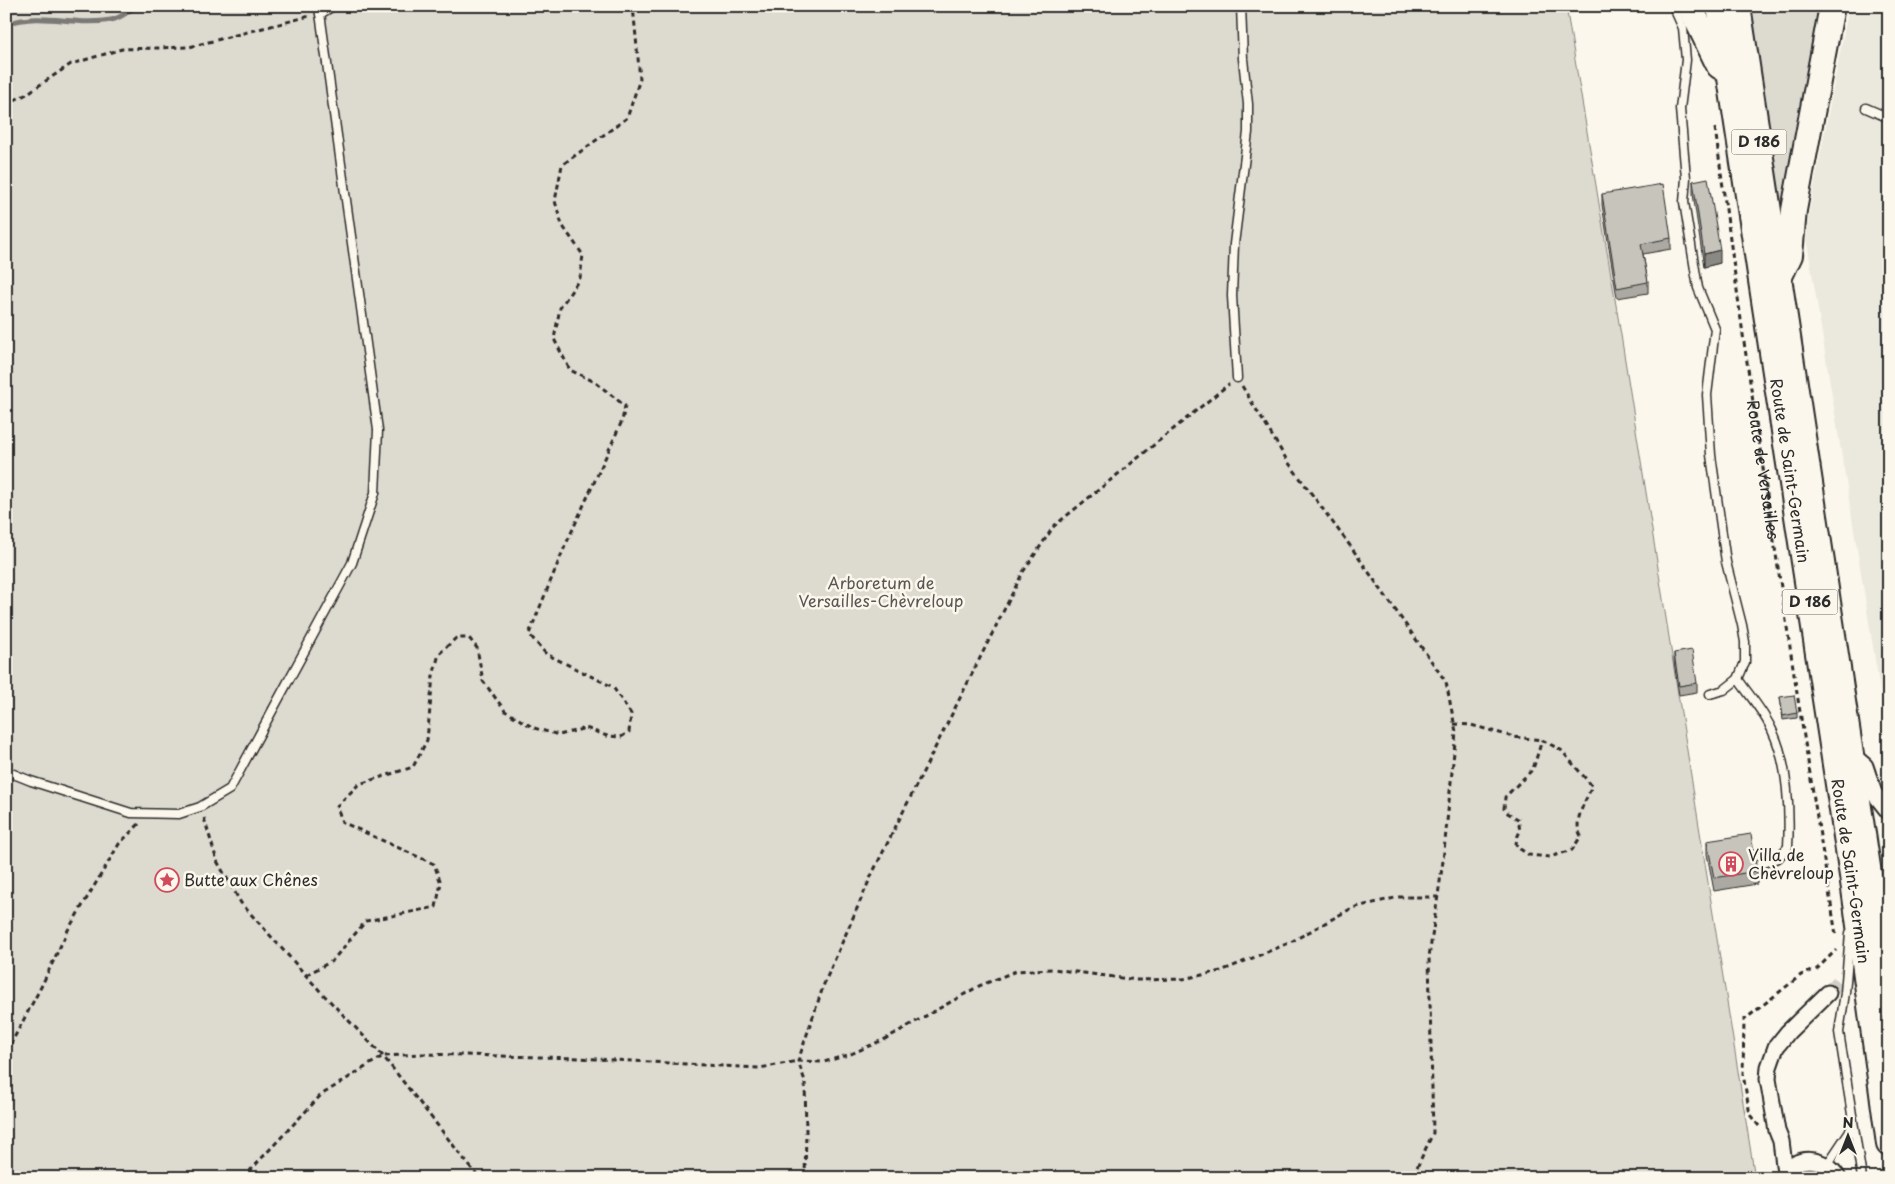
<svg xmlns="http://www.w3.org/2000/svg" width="1895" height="1184" font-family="'Playpen Sans',sans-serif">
<rect width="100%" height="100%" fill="#fbf7ec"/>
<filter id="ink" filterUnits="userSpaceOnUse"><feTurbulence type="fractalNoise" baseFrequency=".02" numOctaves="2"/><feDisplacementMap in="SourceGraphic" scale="10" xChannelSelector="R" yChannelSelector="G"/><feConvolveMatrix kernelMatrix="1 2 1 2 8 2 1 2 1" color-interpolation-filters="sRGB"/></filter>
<g filter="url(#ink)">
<polygon fill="#ebe8de" points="1849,6 1889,6 1889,745 1807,242 1807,224"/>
<g fill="#dddad0" stroke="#84827e">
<polygon points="6,6 1566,6 1621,335 1755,1178 6,1178"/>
<polygon points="1750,6 1820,6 1788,200 1774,200"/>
</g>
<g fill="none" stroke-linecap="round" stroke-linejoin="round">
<path stroke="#7b7a75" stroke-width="5" d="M6,24C44,11 73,27 111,20C120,19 129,10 138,6"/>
<polyline stroke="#d1cec5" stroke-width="15" stroke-dasharray="15 8" stroke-linecap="butt" points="1828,993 1868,953"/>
<g stroke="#2b2b2b" stroke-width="11">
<g id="lane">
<polyline points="1673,6 1683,28 1686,60 1680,109 1686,178 1684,202 1698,288 1715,329 1707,395 1711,455 1726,562 1742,625 1745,642 1745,662 1738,679 1724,690 1710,694"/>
<polyline points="320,14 333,6"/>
<polyline points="1866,108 1889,118"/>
<polyline points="1237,378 1232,296 1234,244 1248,132 1248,104 1243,59 1241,6"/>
<path d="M1738,679C1749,695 1764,712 1772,730C1788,763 1790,811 1788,847L1778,858L1760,864"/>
<polyline points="6,771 31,781 131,813 179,814 200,807 230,789 352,563 375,493 378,430 319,6"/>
<polyline points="1850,933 1845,993 1839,1032 1862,1178"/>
<polyline points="1827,1165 1853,1126"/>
</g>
</g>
<g stroke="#2b2b2b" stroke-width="19">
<g id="street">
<polyline points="1851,754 1865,766 1874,793 1889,812"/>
<polyline points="1785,1173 1781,1141 1777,1131 1768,1079 1769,1067 1776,1047 1788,1032 1828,993"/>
<path d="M1782,1178C1795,1153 1825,1156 1838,1178"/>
</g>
</g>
<g stroke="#2b2b2b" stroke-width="28">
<g id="primary">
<polyline points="1690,6 1719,66 1724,69"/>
<path id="s2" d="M1719,6L1854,889L1889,1144"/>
<polyline points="1738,6 1889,1006"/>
<polyline points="1780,276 1790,255 1794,210 1832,6"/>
</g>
</g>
<g stroke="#2b2b2b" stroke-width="3" stroke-dasharray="5 4" stroke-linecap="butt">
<polyline points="6,104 25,95 71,64 122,49 189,47 310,16"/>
<path id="s1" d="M1715,128L1744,342L1796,687L1836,935"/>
<polyline points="1242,386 1288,462 1351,547 1446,682 1456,732 1443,861 1429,957 1433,1133 1412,1178"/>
<path d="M1454,724L1471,725L1514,737L1542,740L1561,750L1592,786C1586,801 1572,821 1581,836L1572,850L1550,857L1529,855L1520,849L1516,844L1517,838L1520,831L1518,819L1506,812L1504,809L1505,797L1533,769L1542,740"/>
<polyline points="204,818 217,861 241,903 320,991 383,1056 479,1178"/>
<polyline points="306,975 332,961 366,921 436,907 441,883 434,864 342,822 337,806 359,784 413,767 427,740 433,676 439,654 456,638 469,638 477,648 483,681 505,711 534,728 559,735 586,728 607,736 621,737 629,732 631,714 613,687 546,654 529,634 562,553 622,421 625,406 595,382 570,370 554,339 560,308 580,278 583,255 562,225 555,201 562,165 627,118 640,79 633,6"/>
<polyline points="6,1053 41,987 68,930 119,844 139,824"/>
<polyline points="1759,1126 1750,1115 1743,1074 1744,1020 1801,975 1817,969 1836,950"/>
<polyline points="243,1178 321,1095 383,1056 423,1054 579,1058 760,1068 798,1061 824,1062 851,1054 885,1039 979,986 1016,971 1053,969 1137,980 1183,979 1221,971 1289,943 1352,908 1399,897 1438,897"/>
<polyline points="805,1178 806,1131 805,1081 798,1061 824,984 872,874 1023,572 1054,526 1229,384"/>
</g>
<use href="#lane" stroke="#fbf7ec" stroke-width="8"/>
<use href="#street" stroke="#fbf7ec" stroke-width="15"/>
<use href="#primary" stroke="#fbf7ec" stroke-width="24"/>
</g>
<g fill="#aba9a2" stroke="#2b2b2b">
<polygon points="1693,181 1720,263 1704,267 1693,194"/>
<polygon points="1602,194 1671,238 1671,249 1643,254 1648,282 1648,293 1617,298 1602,205"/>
<polygon points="1674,653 1697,683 1697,692 1679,695 1674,662"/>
<polygon points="1780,697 1797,713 1797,718 1783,720"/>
<polygon points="1707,841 1757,871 1757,884 1714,891 1707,854"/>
</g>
<polygon fill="#8b8984" stroke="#2b2b2b" points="1720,250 1720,263 1704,267 1704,254"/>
<g fill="#c7c4bc" stroke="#2b2b2b">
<polygon points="1708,178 1720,250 1704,254 1693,181"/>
<polygon points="1663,184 1671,238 1641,244 1648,282 1617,288 1602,194"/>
<polygon points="1692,650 1697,683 1679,686 1674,653"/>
<polygon points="1794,695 1797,713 1783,716 1780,697"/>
<polygon points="1751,834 1757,871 1714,878 1707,841"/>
</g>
</g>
<defs>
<g id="building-ring" transform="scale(1.25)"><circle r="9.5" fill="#fbf7ec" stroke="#d1495b" stroke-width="1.5"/><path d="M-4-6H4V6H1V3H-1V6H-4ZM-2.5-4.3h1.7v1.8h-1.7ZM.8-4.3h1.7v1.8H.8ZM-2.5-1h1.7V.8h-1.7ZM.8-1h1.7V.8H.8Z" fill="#d1495b"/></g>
<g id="sight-ring" transform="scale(1.25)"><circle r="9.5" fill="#fbf7ec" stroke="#d1495b" stroke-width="1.5"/><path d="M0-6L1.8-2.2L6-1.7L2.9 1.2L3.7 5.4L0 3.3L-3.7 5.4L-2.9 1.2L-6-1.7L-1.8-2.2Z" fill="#d1495b"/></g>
</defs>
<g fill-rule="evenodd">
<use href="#building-ring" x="1731" y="864"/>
<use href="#sight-ring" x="167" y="880"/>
</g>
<g text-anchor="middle" stroke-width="5" stroke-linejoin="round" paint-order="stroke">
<g fill="#fbf7ec" stroke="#696865" stroke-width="1">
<rect x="1731.5" y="129.5" width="55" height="25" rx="4"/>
<rect x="1782.5" y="589.5" width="55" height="25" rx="4"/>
</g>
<g font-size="15" font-weight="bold" fill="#2b2b2b">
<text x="1759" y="147">D 186</text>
<text x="1810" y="607">D 186</text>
</g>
<g font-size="16" fill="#2b2b2b" stroke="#fbf7ec">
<text dy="6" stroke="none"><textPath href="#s1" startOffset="345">Route de Versailles</textPath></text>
<text dy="6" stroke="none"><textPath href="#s2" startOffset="470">Route de Saint-Germain</textPath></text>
<text dy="6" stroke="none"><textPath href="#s2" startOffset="875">Route de Saint-Germain</textPath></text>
</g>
<g font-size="16" fill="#585754" stroke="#fbf7ec">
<text x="881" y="589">Arboretum de<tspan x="881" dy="18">Versailles-Chèvreloup</tspan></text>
</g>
<g font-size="16" fill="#2b2b2b" stroke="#fbf7ec" text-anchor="start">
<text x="1748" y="861">Villa de<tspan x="1748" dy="18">Chèvreloup</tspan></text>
<text x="184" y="886">Butte aux Chênes</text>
</g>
</g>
<rect width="1895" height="1184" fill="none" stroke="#fbf7ec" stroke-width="25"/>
<rect x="12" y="12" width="1870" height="1159" fill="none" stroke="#2b2b2b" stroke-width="2" filter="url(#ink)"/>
<g transform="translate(1848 1136)" stroke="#fbf7ec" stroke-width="4" paint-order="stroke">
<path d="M0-4L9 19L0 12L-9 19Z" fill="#2b2b2b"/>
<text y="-8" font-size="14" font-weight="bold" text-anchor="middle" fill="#2b2b2b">N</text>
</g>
</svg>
